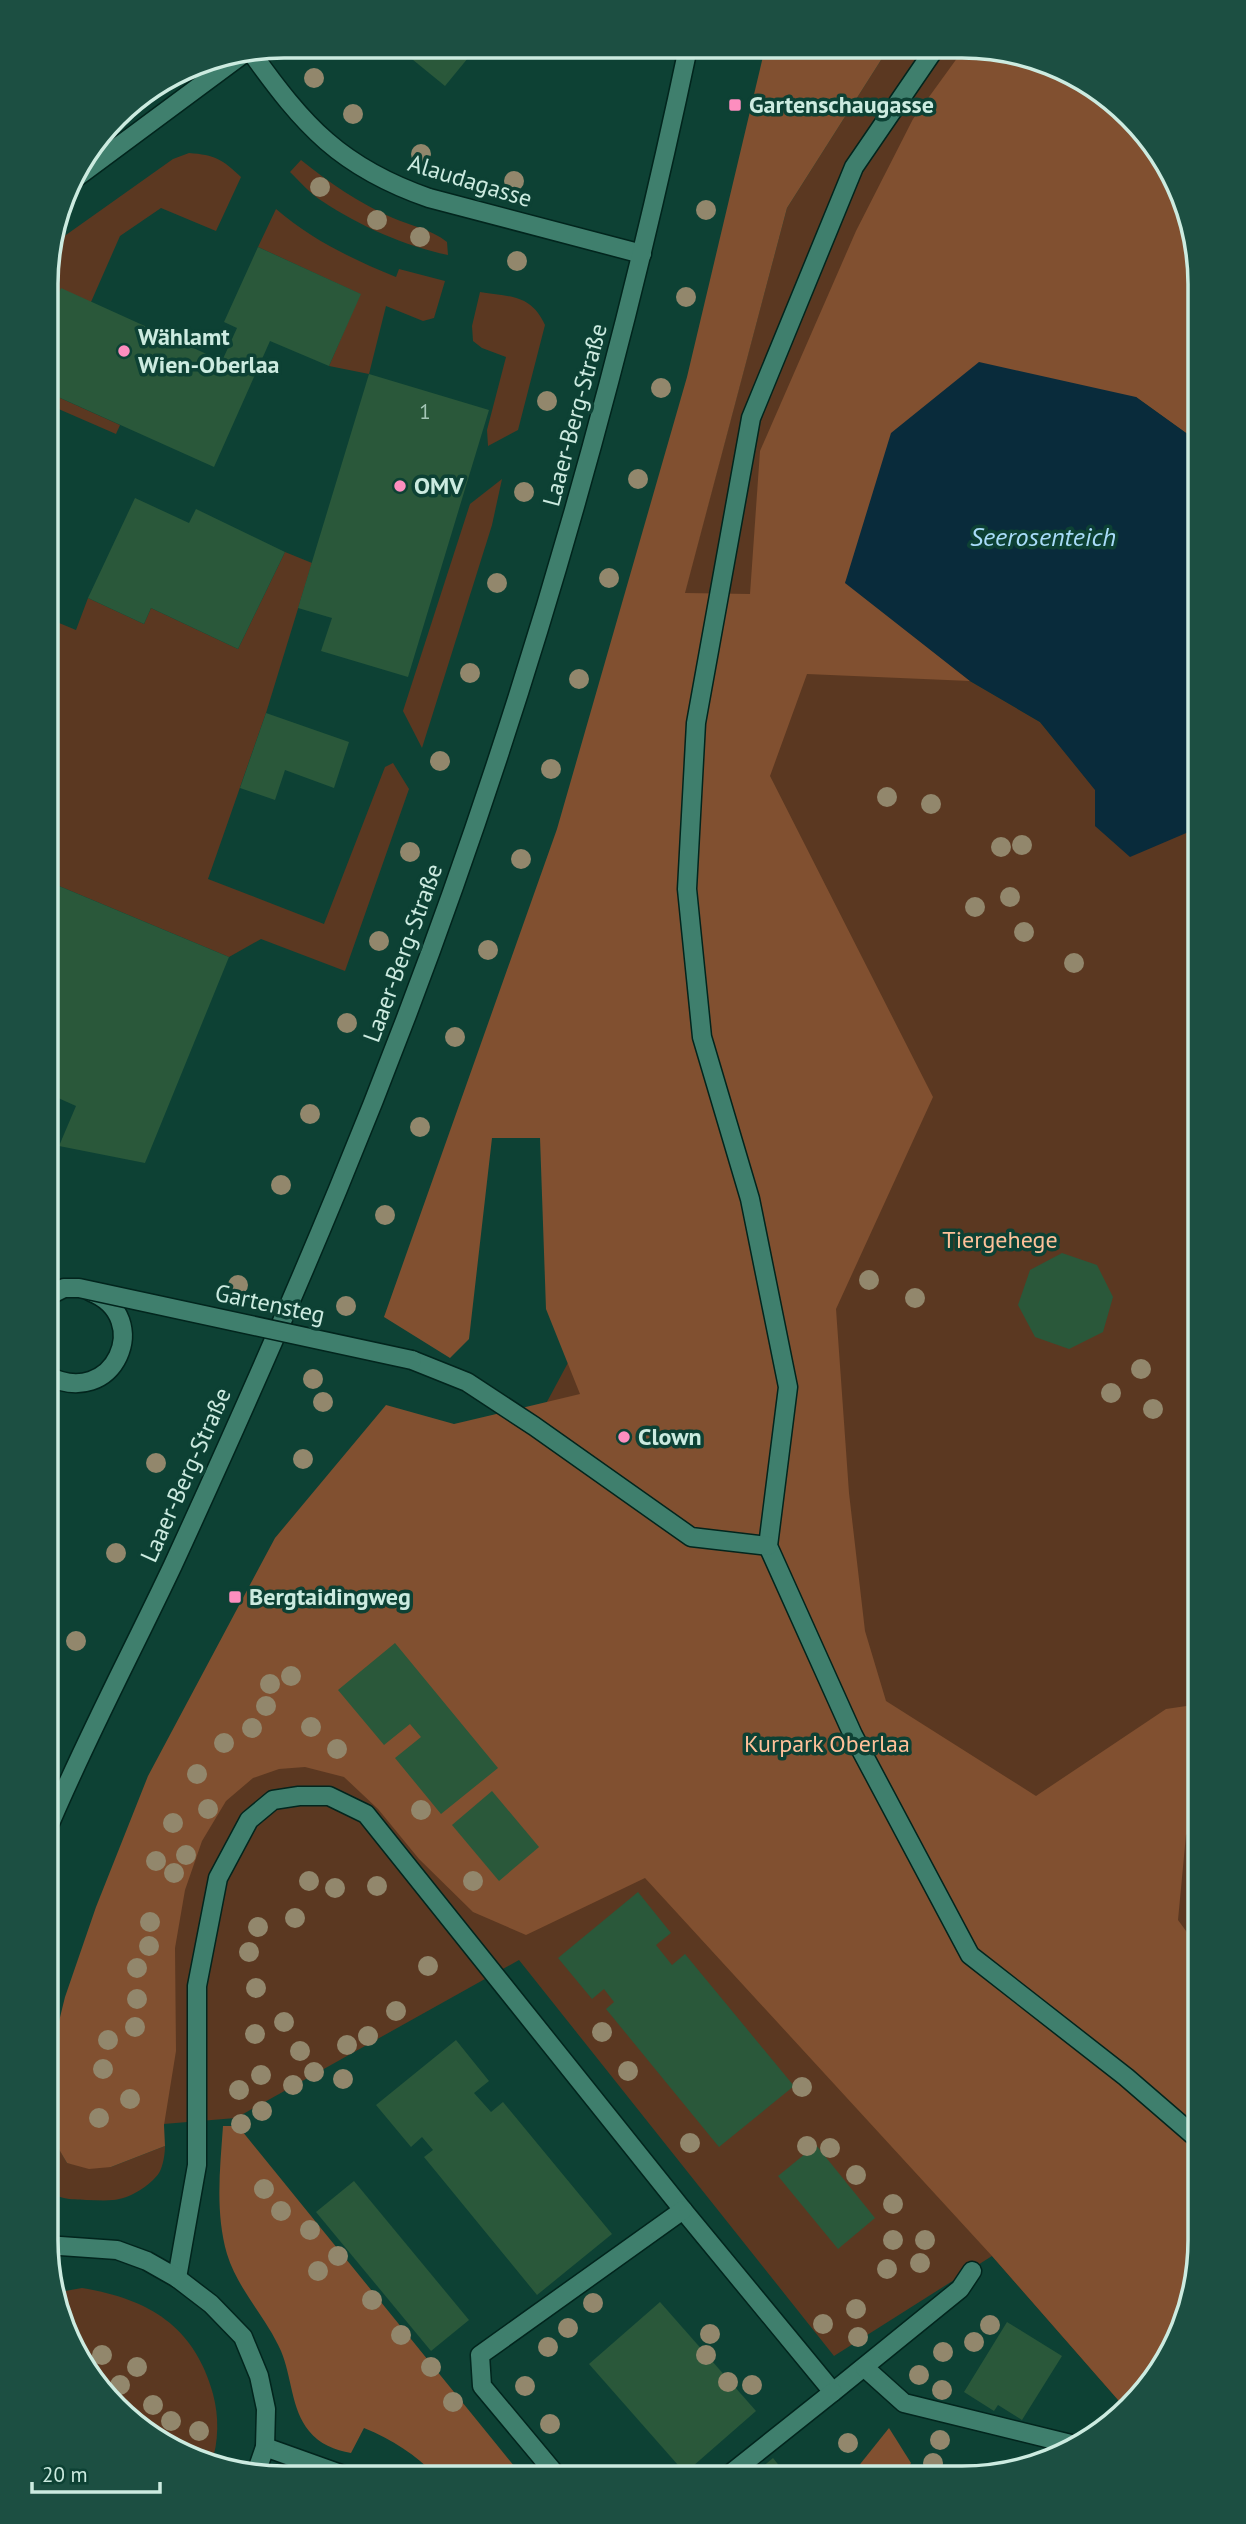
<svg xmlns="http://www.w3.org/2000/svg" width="1246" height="2524" font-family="'PT Sans',sans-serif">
<rect width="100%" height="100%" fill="#0d4134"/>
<g fill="#5b3821">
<polygon points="888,49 1008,50 1120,105 1188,208 1200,284 1200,443 1136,397 970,681 1040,722 1096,790 1095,826 1200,830 1200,2256 1182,2331 1151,2386 1126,2409 992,2256 834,2356 519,1960 236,2118 103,2129 141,1871 534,1426 599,1305 670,647 787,208"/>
<path d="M189,153C215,155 222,159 241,177L216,231L161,208L120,236L91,302L47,319L49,247L173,159Z"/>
<path d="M301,160C330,183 358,203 393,218C411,226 431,229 447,242L448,255C404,246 360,226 322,201C311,194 300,182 290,172Z"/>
<path d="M276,209C312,240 352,259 396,277L399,269L445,281L434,318L423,321L386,306L369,374L329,366L360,294L258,247Z"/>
<path d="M480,292C510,297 531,294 545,325L518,430L488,446L487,430L506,357L482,348L473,341L472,326Z"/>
<polygon points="47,392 120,425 116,434 47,404"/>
<polygon points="502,479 492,525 422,748 403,711 470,504"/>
<polygon points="285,552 312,563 266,713 208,879 324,924 385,767 393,763 409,789 345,971 261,939 229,957 47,881 47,618 76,630 88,598 144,624 151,608 238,649"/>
<path d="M46,2137L53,2138L67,2163L111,2167L165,2146C165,2154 163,2166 159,2173C150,2186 129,2199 113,2200C104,2201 95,2200 86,2200C71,2199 55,2200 46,2187Z"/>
<path d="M82,2288C149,2299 194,2326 213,2394C219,2416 219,2442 211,2464L179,2454L127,2420L58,2316L54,2293Z"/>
</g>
<g fill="#815030">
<polygon points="765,48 888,49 787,208 685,593 750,594 760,451 856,231 913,119 963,50 1008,50 1120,105 1188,208 1200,284 1200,443 1136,397 845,582 970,681 807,674 770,776 933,1097 836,1309 849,1493 865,1631 886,1701 1036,1796 1166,1709 1200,1704 1200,1824 1186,1835 1178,1920 1200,1950 1200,2256 1182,2331 1151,2386 1126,2409 992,2256 645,1878 526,1935 473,1912 419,1859 378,1809 344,1777 305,1767 279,1769 253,1778 226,1801 202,1841 185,1890 175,1948 176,2051 164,2125 165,2146 111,2167 89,2169 67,2163 53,2139 46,2137 46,2074 65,1997 96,1907 148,1776 275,1538 386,1405 454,1424 580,1394 546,1309 540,1138 492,1138 469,1339 450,1358 384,1317 557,829 687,377"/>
<path d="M223,2126H238L523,2477H437C415,2454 393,2440 364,2428L351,2453C335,2450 319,2444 309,2431C291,2409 292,2377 281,2351C266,2317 238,2290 227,2254C215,2212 220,2169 223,2126Z"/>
<polygon points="889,2428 911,2463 903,2478 849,2478"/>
</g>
<polygon fill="#092b3b" points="979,362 1136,397 1200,443 1200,830 1198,828 1130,857 1095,826 1095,790 1040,722 970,681 845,583 891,433"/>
<g fill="#2a583a">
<polygon points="396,46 477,47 445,86"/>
<polygon points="258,247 361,294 329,366 270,341 214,467 47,392 47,319 61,288 222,361 237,328 224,322"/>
<polygon points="369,374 489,410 408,677 321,651 332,618 298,608"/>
<polygon points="135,498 189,523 196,509 285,552 238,649 151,608 144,624 88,598"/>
<polygon points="266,713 349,742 334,788 285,770 275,800 240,788"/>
<polygon points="47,881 229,957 145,1163 59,1146 76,1106 47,1093"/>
<polygon points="1062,1253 1097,1265 1113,1297 1103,1332 1069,1349 1035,1337 1018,1305 1030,1270"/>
<polygon points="395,1643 498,1768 441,1814 395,1758 421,1737 410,1724 384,1745 338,1690"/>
<polygon points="492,1791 539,1847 499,1881 452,1825"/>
<polygon points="638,1892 671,1933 656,1945 672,1965 685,1954 794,2086 719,2147 606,2009 614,2002 604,1989 592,1999 558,1958"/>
<polygon points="456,2040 489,2081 474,2093 491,2112 503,2102 612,2234 537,2295 424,2157 433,2150 422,2137 411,2147 376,2105"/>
<polygon points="816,2145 875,2218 838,2249 778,2176"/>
<polygon points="354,2181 469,2320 431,2351 316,2212"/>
<polygon points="660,2302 756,2411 685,2473 589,2364"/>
<polygon points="1007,2322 1062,2356 1022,2420 998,2405 994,2411 964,2392"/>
<polygon points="773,2458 789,2478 749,2478"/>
</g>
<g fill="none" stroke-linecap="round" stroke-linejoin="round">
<g stroke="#02251d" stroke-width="21">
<g id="service">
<polyline points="177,2278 197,2165 197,1986 218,1878 249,1820 273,1800 299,1796 329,1796 366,1814 683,2210 833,2392 960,2289 972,2271"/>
<polyline points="865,2368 904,2403 1079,2446"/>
<polyline points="265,2447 349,2477"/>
<polyline points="558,2477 482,2386 480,2355 683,2210"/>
<polyline points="725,2478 833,2392"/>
</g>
</g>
<g stroke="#02251d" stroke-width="21">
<g id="pedestrian">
<polyline points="934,50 854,167 751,418 696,723 687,889 702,1037 750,1199 788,1387 768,1546 853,1735 970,1955 1126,2077 1200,2141"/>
<polyline points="412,1360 467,1382 534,1426 691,1537 768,1546"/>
<path d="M46,1375C115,1411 154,1317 91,1292"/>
</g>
</g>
<g stroke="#02251d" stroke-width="21">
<g id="minor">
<path d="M251,52C304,126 340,167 429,198L642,254"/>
<polyline points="69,183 243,54"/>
<polyline points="46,2245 117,2250 147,2261 177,2278 211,2304 243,2337 259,2376 266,2409 265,2447 255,2476"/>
</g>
</g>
<g stroke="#02251d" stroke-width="21">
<path id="secondary" d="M46,1833C84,1742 131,1654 173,1565C230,1441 286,1315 338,1189C491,820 606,438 688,48"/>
</g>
<use href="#service" stroke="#3f7f6d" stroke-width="18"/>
<use href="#pedestrian" stroke="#3f7f6d" stroke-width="18"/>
<use href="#minor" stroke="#3f7f6d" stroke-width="18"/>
<use href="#secondary" stroke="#3f7f6d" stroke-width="18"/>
<g stroke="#02251d" stroke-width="21" stroke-linecap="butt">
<polyline id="pedestrian-bridge" points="46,1297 64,1288 79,1288 412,1360"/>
</g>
<use href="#pedestrian-bridge" stroke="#3f7f6d" stroke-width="18"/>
</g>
<g fill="#92876c">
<circle cx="314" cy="78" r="10"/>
<circle cx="353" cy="114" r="10"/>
<circle cx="421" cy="154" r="10"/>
<circle cx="514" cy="181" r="10"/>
<circle cx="320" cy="187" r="10"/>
<circle cx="706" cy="210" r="10"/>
<circle cx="377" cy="220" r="10"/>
<circle cx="420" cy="237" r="10"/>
<circle cx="517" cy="261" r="10"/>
<circle cx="686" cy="297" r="10"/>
<circle cx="661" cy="388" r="10"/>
<circle cx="547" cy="401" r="10"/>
<circle cx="638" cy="479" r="10"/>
<circle cx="524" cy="492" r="10"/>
<circle cx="609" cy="578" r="10"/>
<circle cx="497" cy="583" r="10"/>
<circle cx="470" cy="673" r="10"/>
<circle cx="579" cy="679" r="10"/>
<circle cx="440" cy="761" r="10"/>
<circle cx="551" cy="769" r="10"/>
<circle cx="887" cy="797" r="10"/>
<circle cx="931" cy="804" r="10"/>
<circle cx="1022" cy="845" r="10"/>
<circle cx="1001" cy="847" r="10"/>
<circle cx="410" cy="852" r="10"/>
<circle cx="521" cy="859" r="10"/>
<circle cx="1010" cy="897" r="10"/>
<circle cx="975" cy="907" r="10"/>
<circle cx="1024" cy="932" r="10"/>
<circle cx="379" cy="941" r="10"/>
<circle cx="488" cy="950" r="10"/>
<circle cx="1074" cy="963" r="10"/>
<circle cx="347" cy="1023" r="10"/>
<circle cx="455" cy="1037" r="10"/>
<circle cx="310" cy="1114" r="10"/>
<circle cx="420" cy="1127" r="10"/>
<circle cx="281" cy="1185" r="10"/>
<circle cx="385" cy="1215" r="10"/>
<circle cx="869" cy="1280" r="10"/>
<circle cx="238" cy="1285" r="10"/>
<circle cx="915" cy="1298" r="10"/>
<circle cx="346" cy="1306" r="10"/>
<circle cx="1141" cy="1369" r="10"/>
<circle cx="313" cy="1379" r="10"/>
<circle cx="1111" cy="1393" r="10"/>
<circle cx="323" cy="1402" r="10"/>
<circle cx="1153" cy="1409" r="10"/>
<circle cx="303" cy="1459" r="10"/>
<circle cx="156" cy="1463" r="10"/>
<circle cx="116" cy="1553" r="10"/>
<circle cx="76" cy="1641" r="10"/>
<circle cx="291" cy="1676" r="10"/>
<circle cx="270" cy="1684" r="10"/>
<circle cx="266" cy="1706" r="10"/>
<circle cx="311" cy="1727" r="10"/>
<circle cx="252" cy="1728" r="10"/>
<circle cx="224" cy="1743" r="10"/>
<circle cx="337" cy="1749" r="10"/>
<circle cx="197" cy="1774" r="10"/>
<circle cx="208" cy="1809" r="10"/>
<circle cx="421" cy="1810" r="10"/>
<circle cx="173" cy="1823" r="10"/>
<circle cx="186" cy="1855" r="10"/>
<circle cx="156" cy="1861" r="10"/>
<circle cx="174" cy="1873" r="10"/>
<circle cx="309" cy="1881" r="10"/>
<circle cx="473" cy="1881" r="10"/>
<circle cx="377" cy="1886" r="10"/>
<circle cx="335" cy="1888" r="10"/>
<circle cx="295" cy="1918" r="10"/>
<circle cx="150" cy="1922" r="10"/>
<circle cx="258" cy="1927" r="10"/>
<circle cx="149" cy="1946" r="10"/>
<circle cx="249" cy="1952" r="10"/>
<circle cx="428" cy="1966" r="10"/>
<circle cx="137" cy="1968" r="10"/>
<circle cx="256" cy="1988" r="10"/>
<circle cx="137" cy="1999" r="10"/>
<circle cx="396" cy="2011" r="10"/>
<circle cx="284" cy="2022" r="10"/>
<circle cx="135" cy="2027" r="10"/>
<circle cx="602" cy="2032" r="10"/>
<circle cx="255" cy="2034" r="10"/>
<circle cx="368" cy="2036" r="10"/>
<circle cx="108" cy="2040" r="10"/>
<circle cx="347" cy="2045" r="10"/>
<circle cx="300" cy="2051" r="10"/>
<circle cx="103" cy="2069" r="10"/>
<circle cx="628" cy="2071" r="10"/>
<circle cx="314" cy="2072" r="10"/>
<circle cx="261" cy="2075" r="10"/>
<circle cx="343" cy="2079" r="10"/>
<circle cx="293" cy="2085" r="10"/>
<circle cx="802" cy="2087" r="10"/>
<circle cx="239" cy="2090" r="10"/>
<circle cx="130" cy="2099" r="10"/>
<circle cx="262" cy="2111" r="10"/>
<circle cx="99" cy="2118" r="10"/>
<circle cx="241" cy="2124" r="10"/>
<circle cx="690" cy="2143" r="10"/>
<circle cx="807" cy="2146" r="10"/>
<circle cx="830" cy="2148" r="10"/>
<circle cx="856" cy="2175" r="10"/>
<circle cx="264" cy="2189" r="10"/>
<circle cx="893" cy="2204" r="10"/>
<circle cx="281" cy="2211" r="10"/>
<circle cx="310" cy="2230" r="10"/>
<circle cx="893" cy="2240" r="10"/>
<circle cx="925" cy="2240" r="10"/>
<circle cx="338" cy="2256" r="10"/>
<circle cx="920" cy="2263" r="10"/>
<circle cx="887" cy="2269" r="10"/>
<circle cx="318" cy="2271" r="10"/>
<circle cx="372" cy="2300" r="10"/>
<circle cx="593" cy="2303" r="10"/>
<circle cx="856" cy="2309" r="10"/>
<circle cx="823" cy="2324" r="10"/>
<circle cx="990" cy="2325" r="10"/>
<circle cx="568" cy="2328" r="10"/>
<circle cx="710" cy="2334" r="10"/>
<circle cx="401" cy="2335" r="10"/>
<circle cx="858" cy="2337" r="10"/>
<circle cx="974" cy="2342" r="10"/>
<circle cx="548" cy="2347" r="10"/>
<circle cx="943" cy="2352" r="10"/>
<circle cx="102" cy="2355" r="10"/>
<circle cx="706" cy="2355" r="10"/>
<circle cx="137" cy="2367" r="10"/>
<circle cx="431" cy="2367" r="10"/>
<circle cx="919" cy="2375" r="10"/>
<circle cx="728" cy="2382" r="10"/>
<circle cx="120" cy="2385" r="10"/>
<circle cx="752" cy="2385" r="10"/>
<circle cx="525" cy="2386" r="10"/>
<circle cx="942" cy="2390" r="10"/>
<circle cx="453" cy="2402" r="10"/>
<circle cx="153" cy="2405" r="10"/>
<circle cx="171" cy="2421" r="10"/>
<circle cx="550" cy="2424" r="10"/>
<circle cx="199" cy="2431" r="10"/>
<circle cx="940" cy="2440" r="10"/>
<circle cx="848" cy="2443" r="10"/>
<circle cx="933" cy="2463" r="10"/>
</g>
<g fill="#fd8ebf" stroke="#0d4134" stroke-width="2.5">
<rect x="728" y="98" width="14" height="14" rx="3.5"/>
<circle cx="124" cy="351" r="7"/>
<circle cx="400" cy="486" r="7"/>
<circle cx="624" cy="1437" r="7"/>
<rect x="228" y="1590" width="14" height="14" rx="3.5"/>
</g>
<g text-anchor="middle" stroke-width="7" stroke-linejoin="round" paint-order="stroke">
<g font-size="21" fill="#a4c6b6">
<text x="425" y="419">1</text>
</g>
<g font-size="24" font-weight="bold" fill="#ccebe0" stroke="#0d4134" text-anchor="start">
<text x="749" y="113">Gartenschaugasse</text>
<text x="138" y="345">Wählamt<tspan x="138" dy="28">Wien-Oberlaa</tspan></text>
<text x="414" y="494">OMV</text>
<text x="638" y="1445">Clown</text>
<text x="249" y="1605">Bergtaidingweg</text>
</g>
<g font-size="24" fill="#ccebe0" stroke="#0d4134">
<text transform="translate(470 181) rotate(17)" y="8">Alaudagasse</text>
<text transform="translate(575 415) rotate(-75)" y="8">Laaer-Berg-Straße</text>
<text transform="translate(403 953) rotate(-70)" y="8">Laaer-Berg-Straße</text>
<text transform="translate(270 1304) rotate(12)" y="8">Gartensteg</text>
<text transform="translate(186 1475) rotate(-66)" y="8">Laaer-Berg-Straße</text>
</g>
<g font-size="24" fill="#fec099" stroke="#0d4134">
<text x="1000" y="1248">Tiergehege</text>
<text x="827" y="1752">Kurpark Oberlaa</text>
</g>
<g font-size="26" font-style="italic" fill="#a9dcf9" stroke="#0d4134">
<text x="1043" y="546">Seerosenteich</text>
</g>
</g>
<path d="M0 0H1246V2524H0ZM284 58H962A226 226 0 0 1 1188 284V2240A226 226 0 0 1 962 2466H284A226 226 0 0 1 58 2240V284A226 226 0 0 1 284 58Z" fill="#1c4f42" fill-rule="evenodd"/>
<path fill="none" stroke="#ccebe0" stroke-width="3.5" d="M284 58H962A226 226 0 0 1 1188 284V2240A226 226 0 0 1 962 2466H284A226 226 0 0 1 58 2240V284A226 226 0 0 1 284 58Z"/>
<path d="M32 2482v10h128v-10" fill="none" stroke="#ccebe0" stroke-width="3.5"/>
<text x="42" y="2482" font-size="21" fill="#ccebe0" stroke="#0d4134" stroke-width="5" paint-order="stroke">20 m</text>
</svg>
